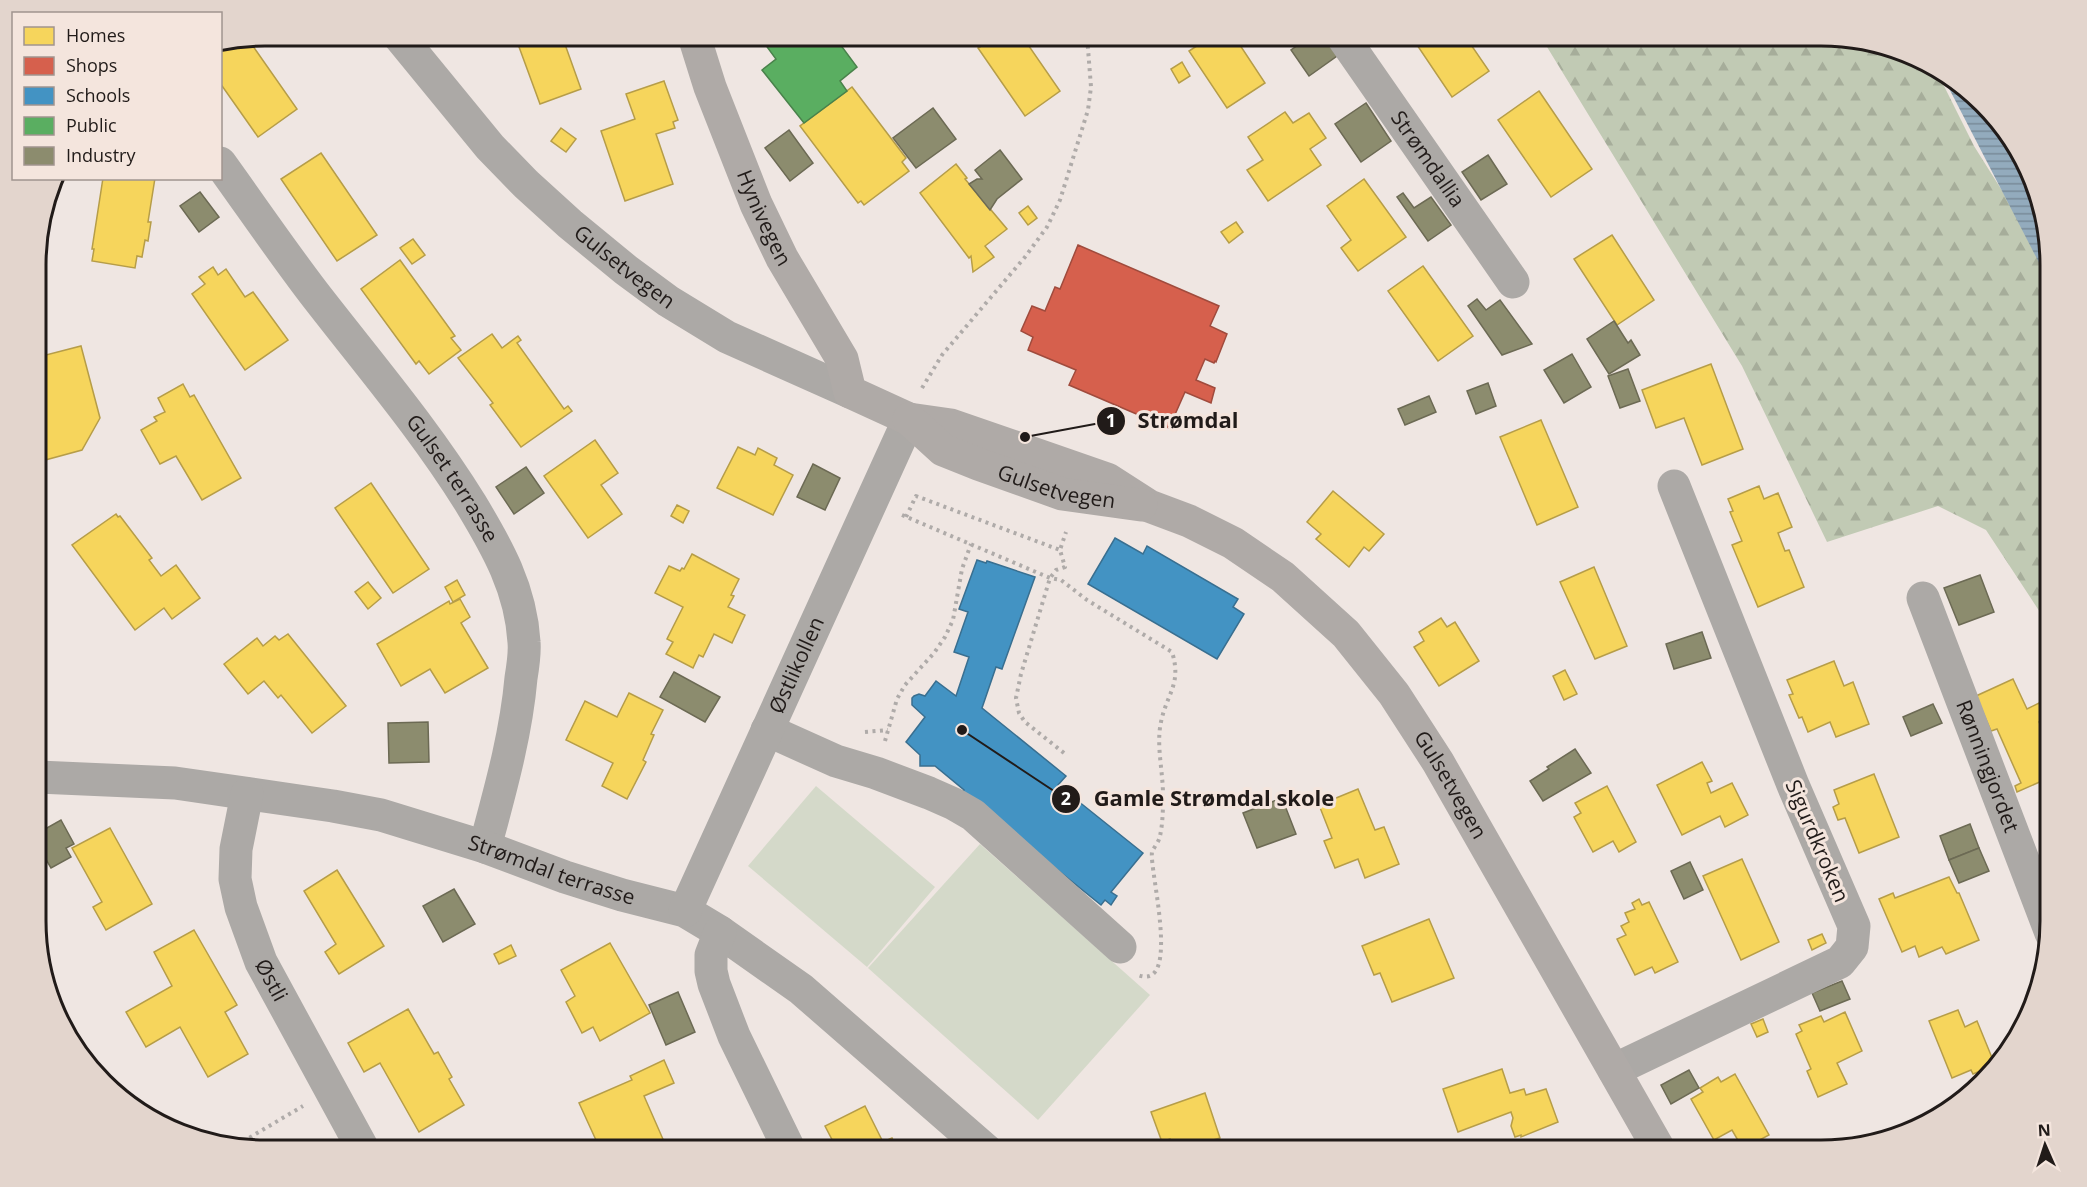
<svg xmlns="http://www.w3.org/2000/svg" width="2087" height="1187" font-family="'Open Sans',sans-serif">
<defs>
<pattern id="forest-firs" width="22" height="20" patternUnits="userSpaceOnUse" patternTransform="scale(1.5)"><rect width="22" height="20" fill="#c1cab4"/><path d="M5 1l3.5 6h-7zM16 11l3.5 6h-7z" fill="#a6ad9a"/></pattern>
<pattern id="water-rules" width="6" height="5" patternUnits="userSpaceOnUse" patternTransform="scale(1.5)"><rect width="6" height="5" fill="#93abbd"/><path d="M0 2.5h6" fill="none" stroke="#788a99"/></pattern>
</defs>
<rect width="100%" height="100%" fill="#efe6e2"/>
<polygon fill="url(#forest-firs)" points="1545,36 1822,36 1881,44 1934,66 1974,146 2050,267 2051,629 1986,530 1938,506 1827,542 1742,366 1544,42"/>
<g fill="#d4d9c9">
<polygon points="816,786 935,887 867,967 748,866"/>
<polygon points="980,844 1150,995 1038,1120 868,968"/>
</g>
<polygon fill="url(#water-rules)" points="1939,69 2013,138 2039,192 2050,250 2050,284"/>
<g fill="#f6d55c" stroke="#b69d48" stroke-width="1.5">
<polygon points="466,36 479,36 481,39 470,44"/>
<polygon points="515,36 562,36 581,89 540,104"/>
<polygon points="973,36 1022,36 1060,91 1025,116 978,48 980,47"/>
<polygon points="1212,36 1234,36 1265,83 1227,108 1189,51"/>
<polygon points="1411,36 1465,36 1489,71 1452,97"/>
<polygon points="248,39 297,109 258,137 220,83 220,45"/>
<polygon points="1182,62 1190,76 1179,83 1171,69"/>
<polygon points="664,81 678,120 673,122 675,128 656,134 673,184 625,201 601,131 635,119 626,94"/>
<polygon points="852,87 906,158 902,162 909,171 864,205 861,201 858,203 800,126"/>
<polygon points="1539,91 1592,169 1551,197 1498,120"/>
<polygon points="1285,112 1293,123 1309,113 1326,138 1310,149 1321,165 1268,201 1247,170 1263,160 1248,137"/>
<polygon points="561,128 576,139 566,152 551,141"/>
<polygon points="321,153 377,235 337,261 281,179"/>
<polygon points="956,164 967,178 965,179 1007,229 985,246 994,257 973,272 971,256 969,258 920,193"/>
<polygon points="103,178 155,178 148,222 151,222 148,241 145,240 142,257 137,256 135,268 92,261 94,249 92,249"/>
<polygon points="1364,179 1406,237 1358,271 1341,248 1351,240 1327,206"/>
<polygon points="1028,206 1037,218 1028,225 1019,213"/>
<polygon points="1236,222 1243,232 1229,243 1221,232"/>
<polygon points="1612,235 1654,300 1617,325 1574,259"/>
<polygon points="413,239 425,255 412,264 400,248"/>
<polygon points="400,260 455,336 451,338 461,350 429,374 419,361 416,364 361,289"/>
<polygon points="1423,266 1473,336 1438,361 1388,291"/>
<polygon points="213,267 218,275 226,269 245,297 253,292 288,340 245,370 192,294 205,284 199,277"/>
<polygon points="492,334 502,348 518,336 521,340 517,343 564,409 568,406 572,411 521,447 490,405 493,403 458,358"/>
<polygon points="81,346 100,418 82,450 38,462 38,407 43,406 38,387 38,357"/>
<polygon points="1711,364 1743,449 1702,465 1684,418 1656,428 1642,390"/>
<polygon points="183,384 190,397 194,395 241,478 202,500 176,456 160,464 141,430 157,421 154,417 165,412 158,398"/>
<polygon points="1541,420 1578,507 1537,525 1500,437"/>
<polygon points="595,440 618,473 601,485 622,514 588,538 544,476"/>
<polygon points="738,447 755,455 758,448 777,458 774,465 793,475 773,515 717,488"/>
<polygon points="371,483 429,569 393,593 335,508"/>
<polygon points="1759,486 1764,499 1778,493 1792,527 1778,533 1785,551 1789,550 1804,587 1758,607 1732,545 1742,541 1730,512 1733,511 1728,499"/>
<polygon points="1333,491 1384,534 1369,551 1364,547 1349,567 1316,539 1321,534 1307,522"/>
<polygon points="677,505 689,511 683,523 671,516"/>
<polygon points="116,514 118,517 120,516 152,558 149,560 161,576 176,565 200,598 172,619 164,608 135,630 72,545"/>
<polygon points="692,554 739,579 731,595 734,596 728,607 745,615 732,643 714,634 703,657 699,655 693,668 666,654 673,642 667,639 683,607 655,593 669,566 680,571 682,568 684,569"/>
<polygon points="1594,567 1627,646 1595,659 1560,582"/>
<polygon points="457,580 465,595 453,602 445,587"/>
<polygon points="368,582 381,598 368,609 355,592"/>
<polygon points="460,599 470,617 461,623 488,668 445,693 430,669 401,686 377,644 449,601 450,604"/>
<polygon points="1441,618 1447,627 1455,622 1479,661 1439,686 1414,647 1424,641 1419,632"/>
<polygon points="288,634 346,706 312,733 281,695 278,698 264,681 248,694 224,664 257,638 263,646 275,636 279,640"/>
<polygon points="1834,661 1844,686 1853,682 1869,724 1836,737 1830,722 1808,732 1802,717 1799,718 1789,695 1793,694 1787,680"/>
<polygon points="1565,670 1577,694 1564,700 1553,676"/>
<polygon points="2013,679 2027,709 2039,703 2046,719 2039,722 2051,749 2051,777 2017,792 2015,786 2021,783 1997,729 1991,731 1976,696"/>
<polygon points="629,693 663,710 651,734 654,735 643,760 646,762 627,799 602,786 613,763 566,740 585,701 617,717"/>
<polygon points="1702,762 1712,781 1707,783 1711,793 1732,783 1748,815 1725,827 1720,816 1682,835 1657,785"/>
<polygon points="1874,774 1899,837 1859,853 1845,818 1838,820 1833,807 1839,804 1834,790"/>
<polygon points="1607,786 1636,842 1619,852 1613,841 1593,852 1574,817 1581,813 1575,803"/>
<polygon points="1358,789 1375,830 1384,827 1399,864 1365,878 1358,859 1335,868 1324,841 1332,838 1319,805"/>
<polygon points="110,828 152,904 106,930 93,907 102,902 72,848"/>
<polygon points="1742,859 1779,942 1741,960 1703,876"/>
<polygon points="337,870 384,946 339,974 325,952 336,944 304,891"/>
<polygon points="1949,877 1957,893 1959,893 1979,940 1946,954 1942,947 1919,957 1915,946 1902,952 1879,899 1893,893 1895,898"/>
<polygon points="1639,899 1642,905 1649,902 1678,962 1655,973 1652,967 1635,975 1617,939 1626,935 1621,926 1629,922 1625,913 1635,909 1632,903"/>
<polygon points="1429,919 1454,978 1392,1002 1380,973 1374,975 1362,946"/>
<polygon points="194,930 237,1005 225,1012 248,1054 208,1077 180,1027 146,1047 126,1012 172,986 154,952"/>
<polygon points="1822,934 1826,943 1812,950 1808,940"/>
<polygon points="610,943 650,1013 600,1041 593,1027 582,1033 566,1002 575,996 561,970"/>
<polygon points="511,945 516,956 499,964 494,954"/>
<polygon points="408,1009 434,1054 438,1052 452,1077 449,1079 464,1105 419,1132 380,1063 364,1072 348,1043"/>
<polygon points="1958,1010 1965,1027 1977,1021 1995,1065 1973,1074 1971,1070 1952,1078 1929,1021"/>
<polygon points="1845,1012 1862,1051 1837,1063 1847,1084 1818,1097 1807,1071 1811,1069 1796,1034 1802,1031 1799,1025 1821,1016 1824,1022"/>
<polygon points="1763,1019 1768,1032 1757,1037 1751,1024"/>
<polygon points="664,1060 674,1083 644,1096 666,1146 654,1151 601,1151 579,1103 632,1080 630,1076"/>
<polygon points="1502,1069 1510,1093 1524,1089 1526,1095 1546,1089 1558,1122 1521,1137 1521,1135 1515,1137 1511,1126 1513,1118 1511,1112 1458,1132 1443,1089"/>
<polygon points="1735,1074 1769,1135 1743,1149 1732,1130 1714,1140 1691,1099 1703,1092 1700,1088 1718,1077 1721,1082"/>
<polygon points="1205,1093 1220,1138 1213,1140 1216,1151 1174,1151 1170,1139 1162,1142 1151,1112"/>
<polygon points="865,1106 883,1142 892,1138 898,1151 838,1151 825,1126"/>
</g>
<polygon fill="#d6604d" stroke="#a04b3d" stroke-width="1.5" points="1078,245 1219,306 1210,326 1227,334 1216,362 1215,361 1214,363 1205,359 1196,380 1215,388 1211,403 1185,392 1169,428 1069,385 1076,370 1028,350 1033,337 1021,331 1032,306 1045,311 1055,287 1060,289"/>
<g fill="#4393c3" stroke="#396f90" stroke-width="1.5">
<polygon points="1115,538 1143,554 1147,546 1238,599 1233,607 1244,614 1217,659 1088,584"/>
<polygon points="977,560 986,563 987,561 1035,577 1002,669 996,667 982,708 1066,776 1058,785 1143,853 1111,892 1117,896 1111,905 1105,900 1101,905 962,793 964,790 935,766 920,766 920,755 906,742 925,717 912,705 912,698 914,696 919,694 925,696 936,681 956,696 969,657 954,652 968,612 959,609"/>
</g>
<polygon fill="#5aae61" stroke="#49824b" stroke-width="1.5" points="759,36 834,36 857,67 840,81 847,91 804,123 762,70 776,59"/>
<g fill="#8c8c6e" stroke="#6c6a54" stroke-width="1.5">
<polygon points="1311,36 1323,36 1337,56 1309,76 1291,50"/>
<polygon points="1366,103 1391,141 1361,162 1335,124"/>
<polygon points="933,108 956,139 916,168 893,138"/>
<polygon points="789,130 813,163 790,181 765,148"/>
<polygon points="1000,150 1022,179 997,199 990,210 969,184 977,179 982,179 975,170"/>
<polygon points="1488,155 1507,184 1481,200 1462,172"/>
<polygon points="200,192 219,217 199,232 180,206"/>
<polygon points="1403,193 1414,208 1431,197 1451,225 1428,241 1397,197"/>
<polygon points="1477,299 1486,310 1500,300 1532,344 1502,355 1468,306"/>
<polygon points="1614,321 1628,343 1631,340 1640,355 1609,374 1587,339"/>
<polygon points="1572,354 1591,387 1564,403 1544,370"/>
<polygon points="1628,369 1640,401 1620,408 1608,376"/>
<polygon points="1488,383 1496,406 1476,414 1467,391"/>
<polygon points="1429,396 1436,412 1405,425 1398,409"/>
<polygon points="813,464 840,478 825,510 797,497"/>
<polygon points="526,467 544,493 514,514 496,487"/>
<polygon points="1980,575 1994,612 1959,625 1944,588"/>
<polygon points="1702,632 1711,658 1674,669 1666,644"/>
<polygon points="674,672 720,697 705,722 660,697"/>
<polygon points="1933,704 1942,723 1911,736 1903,717"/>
<polygon points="428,722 429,762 389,763 388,723"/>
<polygon points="1575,749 1591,773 1543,801 1530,781 1549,769 1547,767"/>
<polygon points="1282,798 1296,834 1257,848 1243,813"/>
<polygon points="61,820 74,844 66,848 71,857 51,868 38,846 38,833"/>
<polygon points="1970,824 1979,848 1949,860 1940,836"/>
<polygon points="1979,848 1989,871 1959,883 1949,860"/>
<polygon points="1690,862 1703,890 1684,899 1671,871"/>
<polygon points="454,889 475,924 443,942 423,906"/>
<polygon points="1842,981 1850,999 1820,1011 1812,993"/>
<polygon points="678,992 695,1032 666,1045 649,1005"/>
<polygon points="1689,1070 1699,1088 1671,1104 1661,1085"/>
</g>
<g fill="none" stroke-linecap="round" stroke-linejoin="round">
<g stroke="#afaba9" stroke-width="4" stroke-dasharray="3 4.5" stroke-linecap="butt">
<polyline points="922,388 942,355 1025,257 1047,227 1060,200 1088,110 1091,87 1087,36"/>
<path d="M902,515L1050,578L1061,580L1087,600L1172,652C1182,684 1167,693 1161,722C1156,745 1163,771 1163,795C1163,808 1163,822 1160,836C1159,842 1154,847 1152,852C1149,869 1182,992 1138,975"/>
<polyline points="906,517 916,496 1060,550"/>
<polyline points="865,732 888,730"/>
<polyline points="885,741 897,699 905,685 934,653 945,637 953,620 962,569 971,544"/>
<polyline points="1064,753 1025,722 1019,713 1016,698 1021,674 1050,578 1056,570 1065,567 1060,550 1066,532"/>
<polyline points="238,1147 242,1142 303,1106"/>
</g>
<g stroke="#aca9a6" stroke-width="33">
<path id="s1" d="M399,36L490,147L526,184L570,224L626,270L668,301L727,337L850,392"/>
<path id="s2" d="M1342,36L1513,282"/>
<path id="s3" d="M220,163C251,206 281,250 313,292C367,362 424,428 471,504C497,547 521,589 524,642C525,653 523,666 521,678C516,735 500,791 485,847"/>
<path id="s4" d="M1923,598L2051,933"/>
<polyline points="767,730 836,761 876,773 929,793 954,804 973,815 1120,947"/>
<path id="s5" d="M38,777L175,783L333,806L381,815L485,847L565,877L622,895L685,911L720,932L801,989L987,1151"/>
<path id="s6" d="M247,794L236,849L235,879L241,907L261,962L364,1151"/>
<path id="s7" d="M685,911L909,419"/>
<polyline points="720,932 711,955 711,971 714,984 734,1036 790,1151"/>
<polyline points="1614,1070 1840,962 1852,947 1854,926 1793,785 1674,486"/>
</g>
<g stroke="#afaaa7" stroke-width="33">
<path id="s8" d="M694,36L710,87L756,204L782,258L842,359L850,392L909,419L951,425L1107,479L1149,506L1189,521L1233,543L1283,577L1346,634L1394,694L1438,762L1660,1151"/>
<path id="s9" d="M909,419L943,450L978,464L1062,494L1141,505"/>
</g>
</g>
<g text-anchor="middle" stroke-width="6" stroke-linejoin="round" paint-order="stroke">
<g font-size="21" fill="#211b19" stroke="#f4e5dd">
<text dy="7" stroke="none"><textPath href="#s2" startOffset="150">Strømdallia</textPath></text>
<text dy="7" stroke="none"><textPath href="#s8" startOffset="195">Hynivegen</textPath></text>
<text dy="7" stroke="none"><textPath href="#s1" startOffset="324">Gulsetvegen</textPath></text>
<text dy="7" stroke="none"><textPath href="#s3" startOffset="392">Gulset terrasse</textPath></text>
<text dy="7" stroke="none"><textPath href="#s9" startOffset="166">Gulsetvegen</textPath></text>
<text dy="7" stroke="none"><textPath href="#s7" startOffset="270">Østlikollen</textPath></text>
<text dy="7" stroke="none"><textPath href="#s4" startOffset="180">Rønningjordet</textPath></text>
<text dy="7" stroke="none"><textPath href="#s8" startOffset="1134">Gulsetvegen</textPath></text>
<text transform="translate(1817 841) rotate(67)" y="7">Sigurdkroken</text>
<text dy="7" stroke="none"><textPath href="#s5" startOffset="525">Strømdal terrasse</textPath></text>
<text dy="7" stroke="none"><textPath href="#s6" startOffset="194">Østli</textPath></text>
</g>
</g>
<path d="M0 0H2087V1187H0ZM265 46H1821A219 219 0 0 1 2040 265V921A219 219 0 0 1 1821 1140H265A219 219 0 0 1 46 921V265A219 219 0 0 1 265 46Z" fill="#e3d5cd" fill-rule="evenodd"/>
<path fill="none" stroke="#211b19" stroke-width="3" d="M265 46H1821A219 219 0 0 1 2040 265V921A219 219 0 0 1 1821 1140H265A219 219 0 0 1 46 921V265A219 219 0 0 1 265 46Z"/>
<path fill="none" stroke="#211b19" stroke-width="2" d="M1025 437L1111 421M962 730L1066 799"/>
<g fill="#211b19" stroke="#f4e5dd" stroke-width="2">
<circle cx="1025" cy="437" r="6"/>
<circle cx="962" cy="730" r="6"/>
<circle cx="1111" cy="421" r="15"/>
<circle cx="1066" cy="799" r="15"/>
</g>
<g font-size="18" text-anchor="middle" font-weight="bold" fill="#fff">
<text x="1111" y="427">1</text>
<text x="1066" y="805">2</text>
</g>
<g font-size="22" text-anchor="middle" font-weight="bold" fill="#211b19" stroke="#f4e5dd" stroke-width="6" stroke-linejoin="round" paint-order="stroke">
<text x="1188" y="428">Strømdal</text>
<text x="1214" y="806">Gamle Strømdal skole</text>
</g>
<rect x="12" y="12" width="210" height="168" fill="#f4e5dd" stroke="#a0948f" stroke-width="1.5"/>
<rect x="24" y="27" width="30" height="18" fill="#f6d55c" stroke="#a0948f" stroke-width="1.5"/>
<text x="66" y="42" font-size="18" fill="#211b19">Homes</text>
<rect x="24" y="57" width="30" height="18" fill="#d6604d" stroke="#a0948f" stroke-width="1.5"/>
<text x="66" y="72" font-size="18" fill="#211b19">Shops</text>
<rect x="24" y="87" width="30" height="18" fill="#4393c3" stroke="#a0948f" stroke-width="1.5"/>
<text x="66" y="102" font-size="18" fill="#211b19">Schools</text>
<rect x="24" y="117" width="30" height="18" fill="#5aae61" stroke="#a0948f" stroke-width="1.5"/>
<text x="66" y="132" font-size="18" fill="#211b19">Public</text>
<rect x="24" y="147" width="30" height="18" fill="#8c8c6e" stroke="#a0948f" stroke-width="1.5"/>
<text x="66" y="162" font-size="18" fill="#211b19">Industry</text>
<g transform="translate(2045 1145) rotate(357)" stroke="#f4e5dd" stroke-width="4.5" paint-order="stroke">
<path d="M0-4.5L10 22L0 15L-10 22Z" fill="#211b19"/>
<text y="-9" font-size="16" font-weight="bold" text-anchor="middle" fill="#211b19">N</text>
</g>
</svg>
